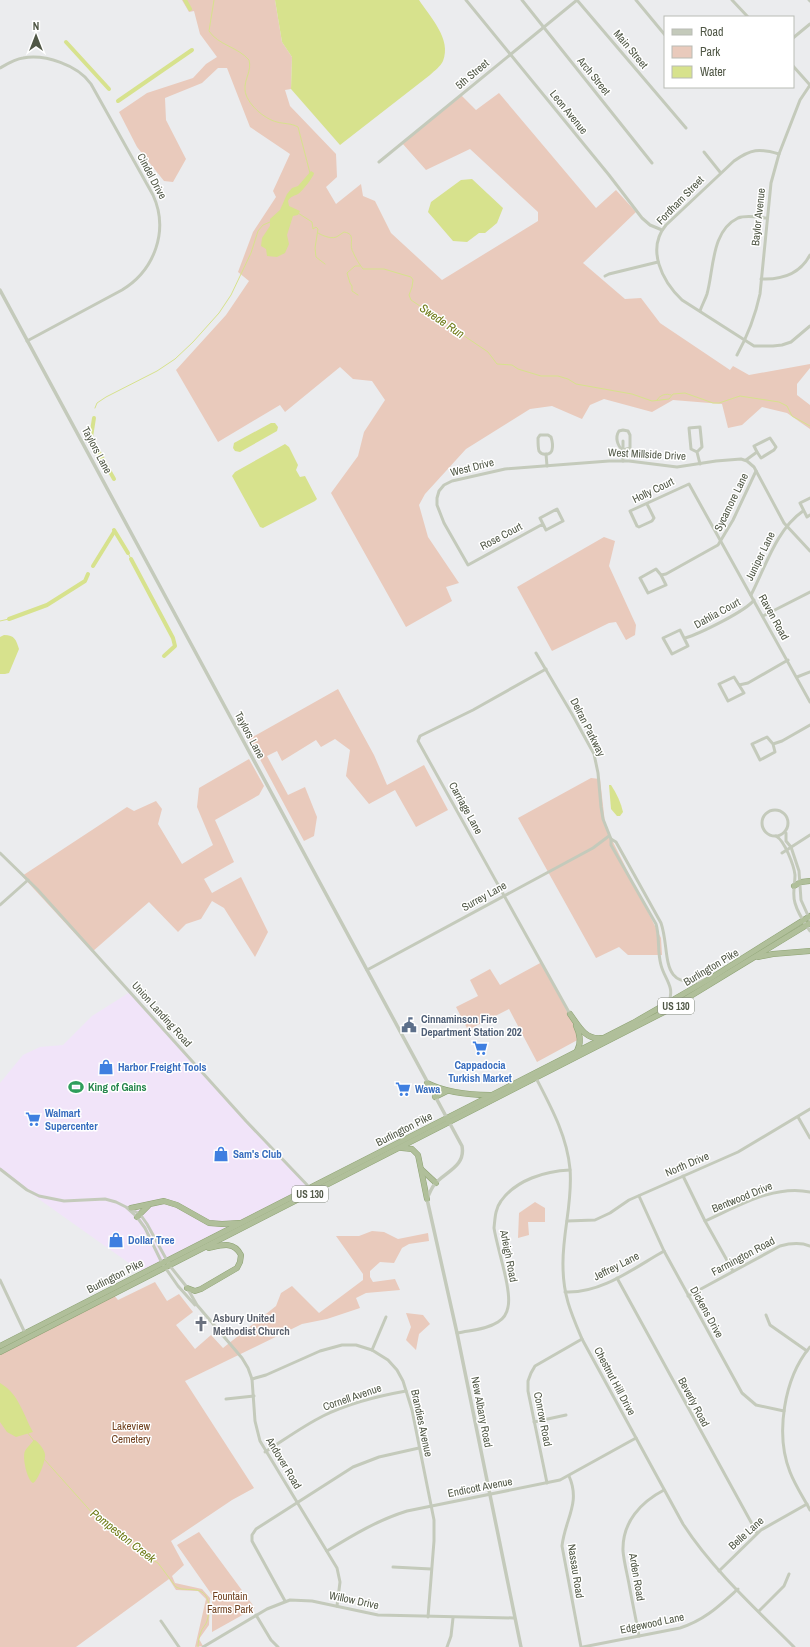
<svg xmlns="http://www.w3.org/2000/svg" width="810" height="1647" font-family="'Archivo Narrow',sans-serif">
<rect width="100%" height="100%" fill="#ebecee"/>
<polygon fill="#f1e4f9" points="130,992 275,1152 310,1188 143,1273 12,1180 0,1169 0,1083 23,1055 40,1047 63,1045 92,1016"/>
<g fill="#e9cabc">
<polygon points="182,0 275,0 282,42 292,57 291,89 285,90 290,106 336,154 337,177 326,187 336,204 361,184 363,196 375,201 391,233 442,280 538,221 538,212 470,149 426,170 402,143 461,95 476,110 499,93 596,208 616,190 636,212 583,263 625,299 641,298 660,323 730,370 733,366 749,375 810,364 810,368 797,384 797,395 810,405 810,429 787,413 762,407 742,425 728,428 722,404 673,400 652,412 604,399 590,405 582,419 552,406 530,409 466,449 425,494 419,505 428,537 459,583 446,587 452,601 406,627 331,493 358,456 364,432 385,400 372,381 353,379 340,367 285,412 280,405 218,442 176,370 226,315 249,281 238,272 253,232 276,197 273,191 290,154 250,127 227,68 218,68 202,83 165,98 166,120 186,159 173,182 164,181 137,147 119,112 147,93 193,78 206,64 217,57 200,34 194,11 189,12"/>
<polygon points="604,537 615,541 609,566 636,625 635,635 626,640 616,622 609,623 552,651 517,587"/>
<polygon points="338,689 374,755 387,785 424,765 448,810 416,827 395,790 369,804 346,776 350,750 335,739 321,747 316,740 282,761 277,751 267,756 288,795 305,787 317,817 314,836 304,841 249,739"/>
<polygon points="249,759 264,786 259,795 215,820 234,862 204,879 212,893 241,877 268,932 255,957 224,908 212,901 201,919 186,924 178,932 149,902 92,952 22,876 127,807 134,811 156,801 162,809 158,824 182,864 213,845 197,807 199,788"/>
<polygon points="591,778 600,779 605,823 610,836 661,938 662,955 628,955 619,947 596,958 518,818"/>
<polygon points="542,962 583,1037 537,1062 509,1009 468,1030 456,1007 478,996 470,980 490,969 500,985"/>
<polygon points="535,1202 545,1208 545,1222 528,1222 529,1235 518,1238 519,1213"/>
<polygon points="372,1231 384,1232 398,1239 428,1233 429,1241 409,1244 402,1248 394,1263 380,1262 370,1271 370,1277 373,1282 395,1279 400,1290 366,1293 356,1298 360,1308 327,1319 302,1324 185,1381 254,1488 232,1500 171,1541 184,1565 172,1576 175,1583 202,1589 210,1598 209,1625 199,1639 203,1646 195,1647 206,1599 198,1591 176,1590 169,1579 76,1647 0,1647 0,1352 113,1294 118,1300 155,1282 167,1301 179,1294 193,1312 176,1325 195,1349 211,1335 223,1348 276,1306 281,1293 292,1286 319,1313 363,1280 363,1274 336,1236 359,1236"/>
<polygon points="406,1313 423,1315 430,1324 419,1334 416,1350 406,1340 411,1327"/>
<polygon points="199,1532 255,1608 212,1632 212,1595 177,1545"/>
</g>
<g fill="#d7e28d">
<path d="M275,0H419C430,17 452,39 443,61C441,66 434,71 430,75L340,145L291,89L292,57L282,42Z"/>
<path d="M311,171L314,173C314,176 302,192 298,194C294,196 291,196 288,201L289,206L300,211L298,215L293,216L287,235L289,244L285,253L277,257L267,256L266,249L261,246L262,238L270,226V219L280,210L287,194L292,188L298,186Z"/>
<polygon points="472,179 503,208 497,223 485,233 479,233 467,242 453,241 428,212 431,202 461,180"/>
<polygon points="271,423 275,423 278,427 277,431 240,452 235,451 233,448 234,443"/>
<polygon points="285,444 289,447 298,465 296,470 300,477 305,476 317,499 315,501 263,528 260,527 232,476 235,472"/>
<path d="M4,635C15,635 16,640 19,649L9,673L5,674H0V637Z"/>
<path d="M609,785H611C617,794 621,803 623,812L620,816H617L611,809Z"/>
<path d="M0,1383C19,1394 23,1414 33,1432L16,1437L7,1432L0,1422Z"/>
<path d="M35,1440C39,1443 44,1449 45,1454C46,1460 38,1481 33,1483C27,1480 22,1457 25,1451C27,1447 31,1444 33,1441Z"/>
</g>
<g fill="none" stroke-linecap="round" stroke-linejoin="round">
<g stroke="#d7e28d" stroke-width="1">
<path d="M214,0L209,31C218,45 238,47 249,60C252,71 244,79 245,90C246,103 264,119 277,122C284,124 291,123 298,127L310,173"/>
<polyline points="298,213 312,222 313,229 316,227 318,229 315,248 316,257 325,264"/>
<path d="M318,233C323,236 333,240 338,236C340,235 342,233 344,232C357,234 348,244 353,252C355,257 359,264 363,269H384L411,277L413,280L412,287L409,295L411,300L488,352L497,364L512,365L518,369L541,376H558L568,379L576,384L632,394L652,401L669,399L673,394L685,393L713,403H719L740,396L779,402L787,406L792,416L810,426"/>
<polyline points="358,295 352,291 352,286 350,283 347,273 355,266 360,266"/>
<path d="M657,400C660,395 666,393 671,395"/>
<polyline points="95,408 97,403 106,397 157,371 175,359 193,342 219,313 231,295 251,253 258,231 263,225 270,222"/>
<polyline points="128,553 131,559"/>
<polyline points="0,621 9,619"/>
<polyline points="27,1432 34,1441"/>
<path d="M44,1459L95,1516L121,1534L149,1558L158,1563L176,1587C183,1591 192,1588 200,1591C211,1596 210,1611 207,1621C206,1625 202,1628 201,1632C199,1637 198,1642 198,1647"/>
</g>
<g stroke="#d7e28d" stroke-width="4">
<polyline points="185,0 190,9"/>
<polyline points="66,42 109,89"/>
<polyline points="118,101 192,50"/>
<polyline points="91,437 94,418"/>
<polyline points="96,447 114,479"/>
<polyline points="114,530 128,553"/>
<polyline points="131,559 173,638 175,646 164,656"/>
<polyline points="93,566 114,532"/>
<polyline points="9,619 47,605 85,581 88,574"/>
</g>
<g stroke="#8da273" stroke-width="6">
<g id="trunk">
<polyline points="794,886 801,882 810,881"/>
<polyline points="758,957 773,954 810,951"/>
<path d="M570,1014C578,1025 585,1040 601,1038"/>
<path d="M576,1026C580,1034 582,1042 577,1051"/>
<path d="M427,1083C447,1093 469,1095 490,1095"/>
<polyline points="435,1097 447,1091"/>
<polyline points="402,1148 412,1149 418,1155 427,1199"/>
<polyline points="422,1170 436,1183"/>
<polyline points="131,1208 164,1201 177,1205 209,1223 222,1224 239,1223"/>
<polyline points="137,1217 148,1206"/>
<path d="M187,1288L195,1291L201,1289L237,1268L240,1262L241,1255C234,1241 222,1245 209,1248"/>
<polyline points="0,1346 633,1023 711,978 810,916"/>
<polyline points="0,1352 666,1011 810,923"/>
</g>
</g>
<g stroke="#c4cabb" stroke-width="3">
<polyline points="466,0 609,175 642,218 650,225 662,230"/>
<polyline points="522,0 652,163"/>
<polyline points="577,0 686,128"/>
<polyline points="636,0 665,35"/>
<polyline points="732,0 748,17"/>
<polyline points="809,0 810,1"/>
<polyline points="793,38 810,24"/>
<polyline points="793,66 810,85"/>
<path d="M0,68C7,64 15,59 23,58C45,54 78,65 91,84L153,195C169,230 155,270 122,290L27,341"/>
<polyline points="704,152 720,172"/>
<path d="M779,154C759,148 751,149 734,161L666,225C646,249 662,281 682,300L754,346H773L782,345L791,342L810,326"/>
<polyline points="379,162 577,0"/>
<polyline points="605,276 609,274 658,262"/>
<path d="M761,279C782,280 800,274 810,255"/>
<path d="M700,311C702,305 705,300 707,294C714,269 711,231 738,218C746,215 758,217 766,218"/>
<path d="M737,355C748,335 755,317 760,294L771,183L779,154L800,100L810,85"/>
<path d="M623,430L628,431L630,435V448L623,450C617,446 615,437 619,431Z"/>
<path d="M540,435H548L551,437C552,440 553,446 552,450C551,455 542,456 539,451C538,448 538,442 538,438Z"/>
<polygon points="770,438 776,447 774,450 761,458 757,452 754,446"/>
<polyline points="623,441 623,461"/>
<polyline points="697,452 691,449 689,428 700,427 702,447 697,452 700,464"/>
<polyline points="546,454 547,466"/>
<polyline points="746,460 757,452"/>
<polyline points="810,498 800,503 807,517 810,515"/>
<polyline points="647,504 654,518 652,521 639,527 637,526 630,511 689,484 810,702"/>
<polyline points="543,524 546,530 563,521 557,509 540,518 543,524 468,565 444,523 437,505 437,498 439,491 444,485 452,481 505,469 609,461 629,461 677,467 716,461 741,459 747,461 754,467 784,523 810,551"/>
<polyline points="661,575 666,585 648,593 640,578 656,569 661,575 666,574 718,545 733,520 756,471"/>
<path d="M751,595C766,566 776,530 803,511"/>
<polyline points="763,616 810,592"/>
<polygon points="680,630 688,646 672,654 663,638"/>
<path d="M685,638C699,634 746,611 754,600"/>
<path d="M536,653L572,714L594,754L598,773L601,807L603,819L611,839V845L656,924C660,937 657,951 661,965C664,978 675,987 669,1001"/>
<polyline points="546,669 473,710 420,736 418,741 570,1014"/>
<polyline points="797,677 810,672"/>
<polyline points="739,685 744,693 728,701 719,684 734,677 739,685 748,683 788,660"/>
<polyline points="773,744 775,752 760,760 752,744 767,737 773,744 782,741 810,725"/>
<circle cx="775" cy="823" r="13"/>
<polyline points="786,833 786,841 791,847 799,871 801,900 810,920"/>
<path d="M776,836C785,841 794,866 795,875C795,885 792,894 795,903C798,914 804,922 810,931"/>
<path d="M611,839L616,842L661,923C671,952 658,990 704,980"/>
<polyline points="0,853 37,889 246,1121 310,1188"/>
<polyline points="782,853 810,835"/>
<polyline points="0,905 28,880"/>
<polyline points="367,970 593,848 609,836"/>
<path d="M536,1078C551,1107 567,1136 570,1169C573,1202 562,1234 563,1266C563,1295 571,1313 582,1339L683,1524C712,1569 756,1609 794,1647"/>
<polyline points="798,1117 810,1138"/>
<polyline points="0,1169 27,1190 39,1196 64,1201 105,1199 116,1202 140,1214 147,1224 170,1266 186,1286 197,1305 242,1358 248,1368 252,1379 255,1421 260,1441 337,1568 340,1582 337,1606"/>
<polyline points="683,1176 705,1221 733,1271"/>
<polyline points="639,1196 664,1251 742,1393 756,1405 784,1411"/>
<polyline points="127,1208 137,1217 145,1228 162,1263 178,1286 195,1305"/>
<polyline points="567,1221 595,1220 610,1213 629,1200 738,1152 810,1109"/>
<path d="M705,1221C737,1207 774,1184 810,1192"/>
<polyline points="617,1278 757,1533"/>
<polyline points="0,1280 25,1333"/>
<path d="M565,1292C601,1294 634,1268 664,1251"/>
<path d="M688,1296L780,1246C791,1243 800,1242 810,1246"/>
<polyline points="766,1315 770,1325 807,1351"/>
<path d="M457,1333C470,1330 486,1330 498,1322C503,1319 507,1313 508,1307C512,1290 497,1248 494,1228C495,1219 495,1209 501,1201C516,1180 545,1171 570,1170"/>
<path d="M810,1347C784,1378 775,1434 790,1472C795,1485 803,1497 810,1510"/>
<polyline points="372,1350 386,1317"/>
<polyline points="252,1379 266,1375 320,1351 342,1345 356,1345 372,1350 388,1360 397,1370 403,1381 412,1410 434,1520 434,1541 428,1617"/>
<polyline points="226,1399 254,1396"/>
<polyline points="534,1422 566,1415"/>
<path d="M265,1452C284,1440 303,1426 323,1416C349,1403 378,1396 406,1391"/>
<path d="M569,1476C581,1503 565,1519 562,1546L581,1647"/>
<polyline points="547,1483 528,1391 528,1381 531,1373 535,1366 582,1339"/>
<path d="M327,1551C353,1535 378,1520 407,1511L560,1480L636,1438"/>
<polyline points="393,1567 431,1569"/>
<polyline points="719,1571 761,1530 807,1504"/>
<polyline points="285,1601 252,1541 252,1535 256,1529 353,1467 379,1457 419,1448"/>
<polyline points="759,1611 784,1586 789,1574"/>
<polyline points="256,1615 271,1640 278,1647"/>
<polyline points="161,1621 179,1647"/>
<path d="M639,1636C636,1619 632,1601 629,1584C627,1573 624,1562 623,1551C622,1522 641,1502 664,1490"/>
<polyline points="203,1647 267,1609 290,1600 312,1601 378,1615 514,1618"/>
<polyline points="447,1647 451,1636 453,1618"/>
<path d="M583,1647L680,1628C705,1620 719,1606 738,1589"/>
</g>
<path stroke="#c4cabb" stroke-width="3.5" d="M0,290L462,1146C466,1167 444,1172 434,1185C431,1189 429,1194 427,1199L457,1333L521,1647"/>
<use href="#trunk" stroke="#b0bf9a" stroke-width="5"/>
</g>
<defs>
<g id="civic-bare" transform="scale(1.2)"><path d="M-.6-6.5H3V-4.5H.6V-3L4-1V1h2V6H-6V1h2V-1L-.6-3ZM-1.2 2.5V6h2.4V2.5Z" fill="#5c6f8a" stroke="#fff" stroke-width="2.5" paint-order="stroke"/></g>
<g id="supermarket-bare" transform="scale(1.2)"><path d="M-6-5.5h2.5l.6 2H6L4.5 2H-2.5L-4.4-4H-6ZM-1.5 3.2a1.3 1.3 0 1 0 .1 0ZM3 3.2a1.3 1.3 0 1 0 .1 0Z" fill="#3f7fe0" stroke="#fff" stroke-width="2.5" paint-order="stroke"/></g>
<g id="shop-bare" transform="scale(1.2)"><path d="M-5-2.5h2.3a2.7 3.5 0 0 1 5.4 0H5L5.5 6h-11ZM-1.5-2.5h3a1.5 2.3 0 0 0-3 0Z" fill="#3f7fe0" stroke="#fff" stroke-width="2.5" paint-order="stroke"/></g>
<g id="stadium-bare" transform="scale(1.2)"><path d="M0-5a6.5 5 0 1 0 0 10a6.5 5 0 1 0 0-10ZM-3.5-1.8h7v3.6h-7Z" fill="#2e9e5b" stroke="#fff" stroke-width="2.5" paint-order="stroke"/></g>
<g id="church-bare" transform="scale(1.2)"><path d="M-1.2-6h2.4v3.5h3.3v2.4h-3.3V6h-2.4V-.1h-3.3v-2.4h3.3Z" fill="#6b7280" stroke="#fff" stroke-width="2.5" paint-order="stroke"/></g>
</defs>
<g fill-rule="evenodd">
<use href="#civic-bare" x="409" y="1025"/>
<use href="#supermarket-bare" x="480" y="1048"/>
<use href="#shop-bare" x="106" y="1067"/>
<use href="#stadium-bare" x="76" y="1087"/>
<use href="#supermarket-bare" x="403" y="1089"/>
<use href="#supermarket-bare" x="33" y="1119"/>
<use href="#shop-bare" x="221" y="1154"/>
<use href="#shop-bare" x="116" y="1240"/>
<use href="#church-bare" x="201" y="1324"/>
</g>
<g text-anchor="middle" stroke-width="3" stroke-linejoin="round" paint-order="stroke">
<g fill="#fff" stroke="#84897e" stroke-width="1">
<rect x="658" y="998" width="36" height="16" rx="3"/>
<rect x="292" y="1186" width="36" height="16" rx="3"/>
</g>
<g font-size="10" font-weight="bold" fill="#505746">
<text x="676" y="1010">US 130</text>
<text x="310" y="1198">US 130</text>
</g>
<g font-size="11" fill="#505746" stroke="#fff">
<text transform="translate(631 49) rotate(50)" y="4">Main Street</text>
<text transform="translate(472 74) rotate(-40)" y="4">5th Street</text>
<text transform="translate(594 76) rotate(51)" y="4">Arch Street</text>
<text transform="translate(569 112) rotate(51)" y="4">Leon Avenue</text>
<text transform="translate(152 176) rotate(62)" y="4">Cindel Drive</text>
<text transform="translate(680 200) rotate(-46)" y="4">Fordham Street</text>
<text transform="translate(758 217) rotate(-84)" y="4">Baylor Avenue</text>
<text transform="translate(97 450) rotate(62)" y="4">Taylors Lane</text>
<text transform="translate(647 454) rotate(3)" y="4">West Millside Drive</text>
<text transform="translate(472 467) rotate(-14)" y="4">West Drive</text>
<text transform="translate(653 490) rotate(-26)" y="4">Holly Court</text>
<text transform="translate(731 502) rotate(-64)" y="4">Sycamore Lane</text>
<text transform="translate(501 536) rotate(-28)" y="4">Rose Court</text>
<text transform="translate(760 556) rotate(-64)" y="4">Juniper Lane</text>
<text transform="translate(717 613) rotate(-29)" y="4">Dahlia Court</text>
<text transform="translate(774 617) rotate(61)" y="4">Raven Road</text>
<text transform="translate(588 727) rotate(63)" y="4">Delran Parkway</text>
<text transform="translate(250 735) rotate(62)" y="4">Taylors Lane</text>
<text transform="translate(466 808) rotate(61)" y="4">Carriage Lane</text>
<text transform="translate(484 896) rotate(-29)" y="4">Surrey Lane</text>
<text transform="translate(711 967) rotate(-31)" y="4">Burlington Pike</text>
<text transform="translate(162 1014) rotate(48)" y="4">Union Landing Road</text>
<text transform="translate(404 1129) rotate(-27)" y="4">Burlington Pike</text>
<text transform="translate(687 1164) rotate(-23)" y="4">North Drive</text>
<text transform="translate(742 1197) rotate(-22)" y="4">Bentwood Drive</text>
<text transform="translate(509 1256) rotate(79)" y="4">Arleigh Road</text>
<text transform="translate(743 1256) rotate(-28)" y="4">Farmington Road</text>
<text transform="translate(616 1266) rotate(-27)" y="4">Jeffrey Lane</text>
<text transform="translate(115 1276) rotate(-27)" y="4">Burlington Pike</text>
<text transform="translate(707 1312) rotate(61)" y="4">Dickens Drive</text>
<text transform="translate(615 1381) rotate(62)" y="4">Chestnut Hill Drive</text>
<text transform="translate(352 1397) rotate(-19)" y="4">Cornell Avenue</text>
<text transform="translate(694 1402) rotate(62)" y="4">Beverly Road</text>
<text transform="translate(482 1412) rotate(79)" y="4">New Albany Road</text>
<text transform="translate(543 1419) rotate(79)" y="4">Conrow Road</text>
<text transform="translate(422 1423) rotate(78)" y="4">Brandies Avenue</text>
<text transform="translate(284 1463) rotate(59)" y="4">Andover Road</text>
<text transform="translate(480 1487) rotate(-11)" y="4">Endicott Avenue</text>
<text transform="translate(746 1533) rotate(-42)" y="4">Belle Lane</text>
<text transform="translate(576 1571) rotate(81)" y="4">Nassau Road</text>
<text transform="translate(637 1577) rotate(80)" y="4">Arden Road</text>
<text transform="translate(354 1600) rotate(12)" y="4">Willow Drive</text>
<text transform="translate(652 1623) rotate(-12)" y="4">Edgewood Lane</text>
</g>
<g font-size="11" font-weight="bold" fill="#4e5e75" stroke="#fff" text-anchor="start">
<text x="421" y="1023">Cinnaminson Fire<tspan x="421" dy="13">Department Station 202</tspan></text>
</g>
<g font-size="11" font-weight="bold" fill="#366cbe" stroke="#fff" text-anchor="start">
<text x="480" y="1069" text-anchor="middle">Cappadocia<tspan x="480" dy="13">Turkish Market</tspan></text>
<text x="118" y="1071">Harbor Freight Tools</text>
<text x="415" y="1093">Wawa</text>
<text x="45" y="1117">Walmart<tspan x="45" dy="13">Supercenter</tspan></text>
<text x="233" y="1158">Sam's Club</text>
<text x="128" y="1244">Dollar Tree</text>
</g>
<g font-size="11" font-weight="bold" fill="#27864d" stroke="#fff" text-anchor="start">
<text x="88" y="1091">King of Gains</text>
</g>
<g font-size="11" font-weight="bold" fill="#5b616d" stroke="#fff" text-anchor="start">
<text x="213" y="1322">Asbury United<tspan x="213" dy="13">Methodist Church</tspan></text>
</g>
<g font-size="11" fill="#70411f" stroke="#fff">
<text x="131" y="1430">Lakeview<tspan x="131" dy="13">Cemetery</tspan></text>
<text x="230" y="1600">Fountain<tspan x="230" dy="13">Farms Park</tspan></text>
</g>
<g font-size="12" font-style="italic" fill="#6e7b17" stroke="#fff">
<text transform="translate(442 321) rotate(34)" y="4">Swede Run</text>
<text transform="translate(123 1536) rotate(38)" y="4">Pompeston Creek</text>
</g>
</g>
<rect x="664" y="16" width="130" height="72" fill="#ffffff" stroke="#b9bcb5"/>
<rect x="672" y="29" width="20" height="6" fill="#c4cabb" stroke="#b9bcb5"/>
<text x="700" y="36" font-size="12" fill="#505746">Road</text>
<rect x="672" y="46" width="20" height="12" fill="#e9cabc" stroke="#b9bcb5"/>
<text x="700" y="56" font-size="12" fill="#505746">Park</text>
<rect x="672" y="66" width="20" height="12" fill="#d7e28d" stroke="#b9bcb5"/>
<text x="700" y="76" font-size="12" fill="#505746">Water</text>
<g transform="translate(36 36)" stroke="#ffffff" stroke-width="3" paint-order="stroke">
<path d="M0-3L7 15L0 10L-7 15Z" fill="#505746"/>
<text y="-6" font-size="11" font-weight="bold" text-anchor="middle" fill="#505746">N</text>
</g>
</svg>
